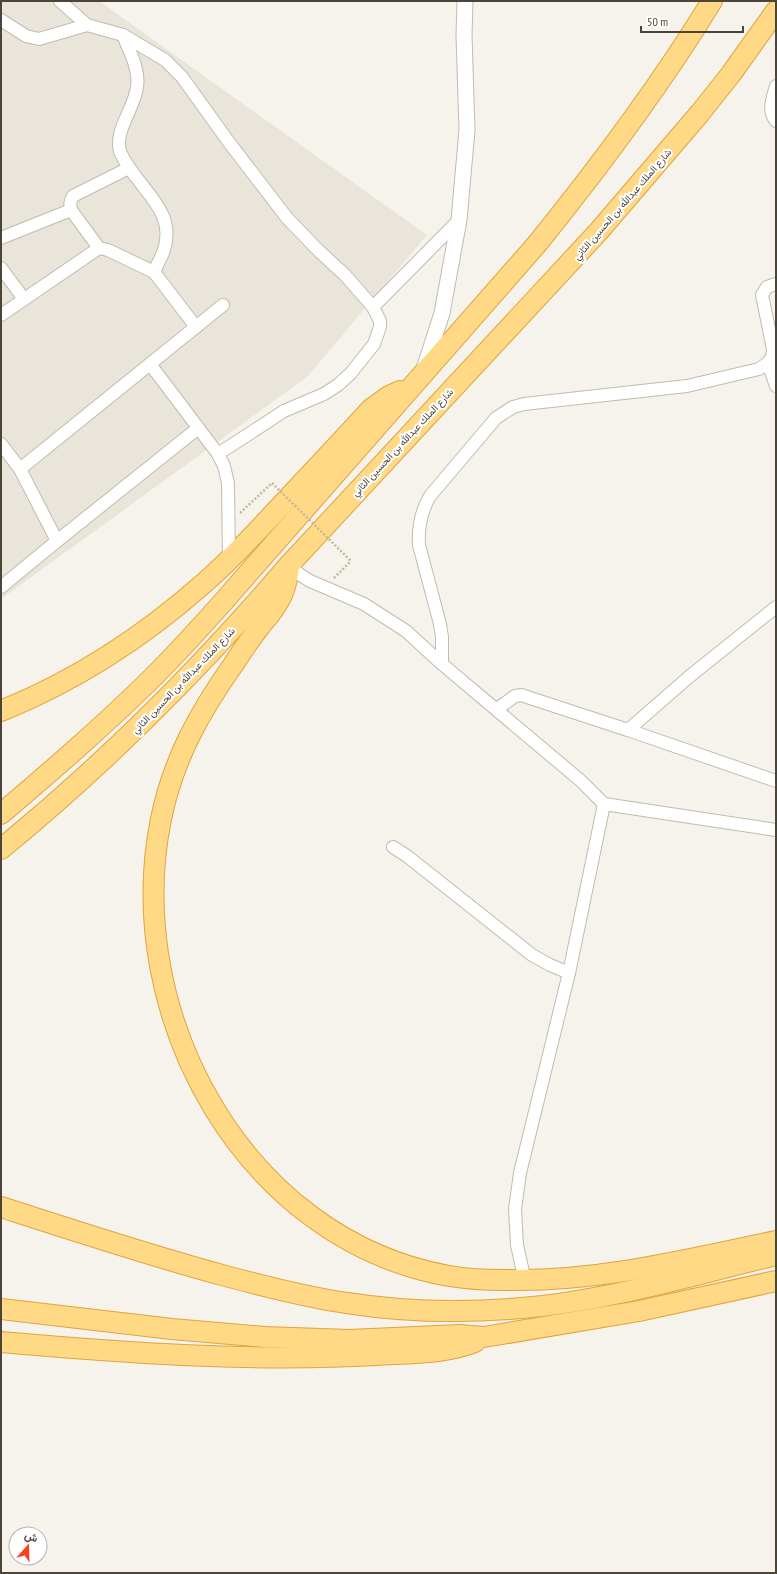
<svg xmlns="http://www.w3.org/2000/svg" width="777" height="1574" font-family="'PT Sans Narrow',Vazirmatn,sans-serif">
<rect width="100%" height="100%" fill="#f6f3ec"/>
<polygon fill="#eae5da" points="1,1 99,1 427,235 307,377 1,599"/>
<g fill="none" stroke-linecap="round" stroke-linejoin="round">
<g stroke="#c2bbae" stroke-width="14">
<g id="minor">
<polyline points="60,1 87,25 123,35 165,60 182,77 228,141 287,218 319,251 345,275 373,307 380,321 380,327 374,344 351,373 338,385 324,394 284,411 218,454"/>
<polyline points="1,20 26,36 39,39 87,25"/>
<path d="M123,35C129,51 140,69 137,87C135,107 114,131 120,151C123,160 130,169 136,177C153,200 174,218 164,250C162,257 157,264 154,272"/>
<path d="M776,86C773,97 767,111 776,121"/>
<polyline points="1,238 71,210"/>
<path d="M99,248L71,210C70,204 70,201 73,196L129,168"/>
<polyline points="1,268 24,299"/>
<polyline points="373,307 459,220"/>
<polyline points="1,315 99,248 108,250 154,272 196,327"/>
<polyline points="768,363 776,386"/>
<polyline points="150,364 218,454 224,466 228,483 229,561"/>
<polyline points="1,444 20,469 57,541"/>
<polyline points="20,469 223,305"/>
<polyline points="289,565 299,574 310,581 364,604 406,631 442,664 581,781 604,804 776,830"/>
<polyline points="1,587 57,541 197,429"/>
<polyline points="776,607 690,676 628,730 776,781"/>
<path d="M442,664V637L440,624L419,545C418,527 421,511 430,496L496,418L513,407L524,404L687,386L759,369C768,363 773,360 773,349L762,295L767,287L776,284"/>
<polyline points="497,709 515,696 521,695 628,730"/>
<polyline points="393,847 407,856 532,955 550,965 569,973"/>
<polyline points="525,1281 517,1245 515,1209 520,1173 569,973 604,804"/>
</g>
</g>
<g stroke="#c2bbae" stroke-width="17">
<polyline id="tertiary" points="424,369 442,313 459,220 467,130 464,35 465,1"/>
</g>
<g stroke="#e0a43c" stroke-width="22">
<g id="trunk">
<path d="M289,565C288,575 286,586 282,595C277,606 269,616 261,625C251,638 242,651 233,665C199,713 173,760 161,819C121,1015 245,1240 449,1276C467,1279 486,1280 504,1280C597,1282 687,1260 776,1241"/>
<path d="M1,711C75,681 143,637 203,584C228,562 251,538 274,513C306,479 339,444 371,409L389,396L400,391"/>
<path d="M1,814C50,772 99,730 146,684C173,658 198,630 223,602L537,244C600,166 660,86 712,1"/>
<path d="M1,849C106,763 201,668 289,565L599,231L700,113L731,74L776,11"/>
<path d="M1,1207C75,1231 148,1255 222,1275C263,1286 305,1297 347,1303C404,1312 465,1313 522,1308C608,1301 692,1275 776,1255"/>
<polyline points="1,1309 172,1329 265,1337 349,1340 460,1335 484,1337 639,1311 776,1281"/>
<path d="M1,1342C125,1353 252,1362 376,1355C409,1353 445,1354 475,1342"/>
</g>
</g>
<g stroke="#c4b79f" stroke-width="2.5" stroke-dasharray="2 2" stroke-linecap="butt">
<polyline points="240,513 272,483"/>
<polyline points="334,578 351,561"/>
</g>
<use href="#minor" stroke="#fff" stroke-width="12"/>
<use href="#tertiary" stroke="#fff" stroke-width="15"/>
<use href="#trunk" stroke="#ffd985" stroke-width="20"/>
<polyline stroke="#c4b79f" stroke-width="2.5" stroke-dasharray="2 2" stroke-linecap="butt" points="272,483 351,561"/>
</g>
<g text-anchor="middle" stroke-width="4" stroke-linejoin="round" paint-order="stroke">
<g font-size="10" fill="#4b4439" stroke="#fff">
<text transform="translate(622 204) rotate(-49)" y="4">شارع الملك عبدالله بن الحسين الثاني</text>
<text transform="translate(402 442) rotate(-47)" y="4">شارع الملك عبدالله بن الحسين الثاني</text>
<text transform="translate(183 680) rotate(-46)" y="4">شارع الملك عبدالله بن الحسين الثاني</text>
</g>
</g>
<rect width="777" height="1574" fill="none" stroke="#4b4439" stroke-width="4"/>
<g transform="translate(28 1546) rotate(20)"><circle r="19" fill="#ffffff" stroke="#b7b4b0"/>
<path d="M0-3L7 15L0 10L-7 15Z" fill="#fc3f1d"/>
<text y="-6" font-size="11" font-weight="bold" text-anchor="middle" fill="#4b4439">ش</text>
</g>
<path d="M641 26v6h102v-6" fill="none" stroke="#4b4439" stroke-width="2"/>
<text x="647" y="26" font-size="12" fill="#4b4439" stroke="#ffffff" stroke-width="3" paint-order="stroke">50 m</text>
</svg>
